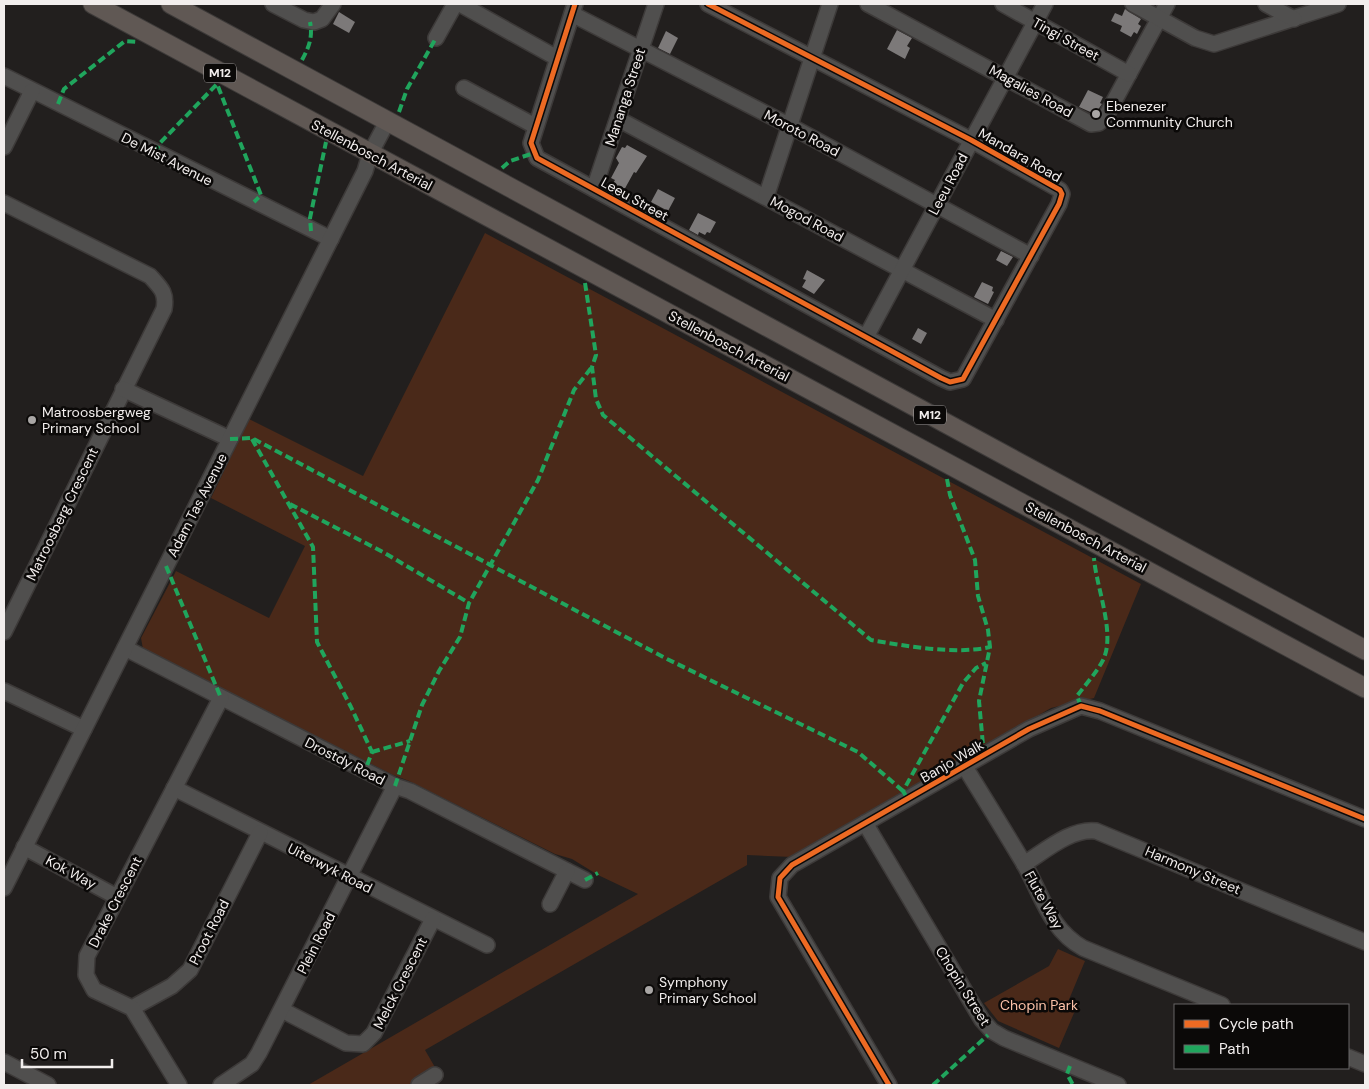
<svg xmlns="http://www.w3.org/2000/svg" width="1369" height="1089" font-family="'DM Sans',sans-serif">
<rect width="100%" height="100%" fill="#221f1e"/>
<g fill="#4a2919">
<polygon points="485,233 1141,584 1094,698 1051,708 793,857 747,855 747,865 425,1050 436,1069 408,1085 308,1085 638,894 598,875 572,859 555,854 409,781 393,775 143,649 141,638 176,571 269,618 305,546 211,498 249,419 363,476"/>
<polygon points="1058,949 1085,961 1068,1002 1077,1006 1059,1048 998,1021 984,1003 1049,966"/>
</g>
<g fill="#7c7979">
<polygon points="1125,9 1141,19 1138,24 1141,26 1137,34 1134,32 1131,37 1120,31 1122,26 1111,21 1115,13 1122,16"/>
<polygon points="339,12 355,22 349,33 333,24"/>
<polygon points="897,30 912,38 907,46 910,48 905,59 887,49"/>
<polygon points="666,31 678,38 670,54 658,48"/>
<polygon points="1088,90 1103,97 1100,103 1102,104 1095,114 1079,107"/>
<polygon points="627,145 647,156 636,173 634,172 623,192 612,185 615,180 611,178 619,163 616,158 622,147 625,148"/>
<polygon points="658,189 675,198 668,211 651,202"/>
<polygon points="698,213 716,222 710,233 707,232 705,235 699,232 698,235 689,230"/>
<polygon points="1001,251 1013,257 1007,266 996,260"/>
<polygon points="807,270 825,280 814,294 802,287 806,280 803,279"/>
<polygon points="982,282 993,287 992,291 994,292 988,304 974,297"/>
<polygon points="918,328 927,333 921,344 912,339"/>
</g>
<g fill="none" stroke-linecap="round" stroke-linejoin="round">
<g stroke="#3d3a39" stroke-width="18">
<g id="minor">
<polyline points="273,4 304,20 314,22 322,19 333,4"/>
<polyline points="460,4 557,58"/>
<polyline points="575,4 531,143 537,158 941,378 950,382 963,379 1059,204 1062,194 1060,190 971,140 708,4"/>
<polyline points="868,4 1091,124 1099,123 1106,116 1167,4"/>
<polyline points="1003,4 1129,74"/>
<polyline points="1133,4 1195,38 1214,44 1338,4"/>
<polyline points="1266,4 1294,19"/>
<polyline points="572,14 790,126 1031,256"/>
<polyline points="436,38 455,4"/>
<polyline points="4,76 331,239"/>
<polyline points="464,88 535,126"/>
<polyline points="618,119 996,320"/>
<polyline points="4,147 32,91"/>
<polyline points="594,189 656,4"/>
<polyline points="766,197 830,4"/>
<path d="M4,203L150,276C161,288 167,293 164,309L4,632"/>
<polyline points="866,337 1045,4"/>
<polyline points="123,389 230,439"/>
<polyline points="125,648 395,786 410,791 585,880"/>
<polyline points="4,691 84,729"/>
<path d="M965,767C984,798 1004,830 1023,862C1042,894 1049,929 1083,948L1222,1005"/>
<polyline points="174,788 487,945"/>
<polyline points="865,823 982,1020 992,1031 1004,1038 1118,1085"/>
<polyline points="24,847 117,897"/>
<path d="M1024,864C1045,851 1071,828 1096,831L1365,942"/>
<polyline points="4,888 365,171 370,154 387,122"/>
<polyline points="550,904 567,871"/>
<polyline points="132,1008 172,986 190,970 260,833"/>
<polyline points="282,1010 346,1043 363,1044 374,1033 433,919"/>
<polyline points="1348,1057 1365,1064"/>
<polyline points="4,1062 48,1085"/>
<polyline points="179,1085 132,1008 94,990 86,975 87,956 221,698"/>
<polyline points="221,1085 252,1064 259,1053 395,786"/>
<polyline points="419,1085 435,1075"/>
<polyline points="889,1085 778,897 780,878 792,865 1029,729 1081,706 1100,711 1365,819"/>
</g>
</g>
<g stroke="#3d3a39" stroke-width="21">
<g id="major">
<polyline points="93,4 1365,688"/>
<polyline points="171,4 1365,650"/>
</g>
</g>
<use href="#minor" stroke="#504f4e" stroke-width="15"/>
<use href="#major" stroke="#605854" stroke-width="19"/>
<g stroke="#20a55d" stroke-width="4" stroke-dasharray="8 4" stroke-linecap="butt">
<path d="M302,60C309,47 313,37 310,22"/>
<polyline points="58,104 64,89 125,41 138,42"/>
<polyline points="399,112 407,89 436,38"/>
<polyline points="155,153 160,143 217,84 261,195 254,202"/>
<polyline points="502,168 510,161 534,153"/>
<polyline points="311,231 310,218 326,142"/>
<path d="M585,283L596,355L592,367L596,399L603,415L871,640C905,646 957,655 990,647"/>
<polyline points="230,439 252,438 667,659 858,752 903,791"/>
<polyline points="252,439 313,547 317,642 351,707 372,752 365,771"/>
<polyline points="947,479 950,495 975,560 978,596 988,630 990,647 979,701 983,745 989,753"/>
<polyline points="290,504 383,552 469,603"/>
<polyline points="166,566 221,698"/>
<path d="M1081,706L1077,696C1086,684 1098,671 1104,658C1115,631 1096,586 1094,558"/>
<polyline points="372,752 410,741"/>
<polyline points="395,786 422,705 439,671 460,637 469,603 538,480 574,390 592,367"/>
<polyline points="906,796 903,791 963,683 976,668 986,663"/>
<polyline points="585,880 598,873"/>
<polyline points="1070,1066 1067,1074 1073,1085"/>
<polyline points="933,1085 988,1035"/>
</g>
<g stroke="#0b0908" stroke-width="8">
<g id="cycleway">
<polyline points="575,4 531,143 537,158 941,378 950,382 963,379 1059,204 1062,194 1060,190 971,140 708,4"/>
<polyline points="889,1085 778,897 780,878 792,865 1029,729 1081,706 1100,711 1365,819"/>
</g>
</g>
<use href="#cycleway" stroke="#ed6a23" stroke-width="5"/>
</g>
<g fill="#a9a6a5" stroke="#0b0908" stroke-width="2">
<circle cx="1096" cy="114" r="5"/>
<circle cx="32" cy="420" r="5"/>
<circle cx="649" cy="990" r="5"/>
</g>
<g text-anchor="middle" stroke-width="5" stroke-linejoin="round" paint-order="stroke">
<g fill="#0b0908" stroke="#ada9a8" stroke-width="1">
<rect x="204" y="63.5" width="32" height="19" rx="4"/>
<rect x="914" y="405.5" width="32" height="19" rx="4"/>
</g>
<g font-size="12" font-weight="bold" fill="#f2eeed">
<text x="220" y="77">M12</text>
<text x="930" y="419">M12</text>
</g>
<g font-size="14" fill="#f2eeed" stroke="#0b0908">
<text transform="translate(1066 39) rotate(29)" y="5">Tingi Street</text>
<text transform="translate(1031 91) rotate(29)" y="5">Magalies Road</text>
<text transform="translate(625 97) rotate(-72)" y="5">Mananga Street</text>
<text transform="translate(802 133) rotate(28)" y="5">Moroto Road</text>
<text transform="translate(372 155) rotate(28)" y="5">Stellenbosch Arterial</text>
<text transform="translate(1020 155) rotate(30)" y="5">Mandara Road</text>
<text transform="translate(167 159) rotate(27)" y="5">De Mist Avenue</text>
<text transform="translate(948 184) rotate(-62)" y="5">Leeu Road</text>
<text transform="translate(635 199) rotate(29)" y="5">Leeu Street</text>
<text transform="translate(807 219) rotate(28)" y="5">Mogod Road</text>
<text transform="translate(729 346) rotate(28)" y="5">Stellenbosch Arterial</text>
<text transform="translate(197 505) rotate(-63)" y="5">Adam Tas Avenue</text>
<text transform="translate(62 514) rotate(-64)" y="5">Matroosberg Crescent</text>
<text transform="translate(1086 537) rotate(28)" y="5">Stellenbosch Arterial</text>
<text transform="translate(345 761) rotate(27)" y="5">Drostdy Road</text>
<text transform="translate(952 761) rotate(-30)" y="5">Banjo Walk</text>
<text transform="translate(330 868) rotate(27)" y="5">Uiterwyk Road</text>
<text transform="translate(1193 870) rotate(23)" y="5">Harmony Street</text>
<text transform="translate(71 872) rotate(28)" y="5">Kok Way</text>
<text transform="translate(1044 900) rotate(61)" y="5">Flute Way</text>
<text transform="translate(115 902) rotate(-63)" y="5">Drake Crescent</text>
<text transform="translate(209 932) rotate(-63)" y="5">Proot Road</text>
<text transform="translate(316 943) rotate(-63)" y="5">Plein Road</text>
<text transform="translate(400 983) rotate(-63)" y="5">Melck Crescent</text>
<text transform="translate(963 986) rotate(58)" y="5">Chopin Street</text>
</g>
<g font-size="14" fill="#f2eeed" stroke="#0b0908" text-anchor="start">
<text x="1106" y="111">Ebenezer<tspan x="1106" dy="16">Community Church</tspan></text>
<text x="42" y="417">Matroosbergweg<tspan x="42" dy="16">Primary School</tspan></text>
<text x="659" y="987">Symphony<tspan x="659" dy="16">Primary School</tspan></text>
</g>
<g font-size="14" fill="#fdc2a9" stroke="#0b0908">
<text x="1039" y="1010">Chopin Park</text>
</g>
</g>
<rect width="1369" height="1089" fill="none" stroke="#f2eeed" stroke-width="10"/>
<rect x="1174" y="1004" width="175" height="65" fill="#0b0908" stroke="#676564"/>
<rect x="1184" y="1020" width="25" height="8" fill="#ed6a23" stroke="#676564"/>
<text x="1219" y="1029" font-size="15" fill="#f2eeed">Cycle path</text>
<rect x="1184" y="1045" width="25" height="8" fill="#20a55d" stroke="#676564"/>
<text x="1219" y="1054" font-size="15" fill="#f2eeed">Path</text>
<path d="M22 1059v8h90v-8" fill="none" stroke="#f2eeed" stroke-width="2.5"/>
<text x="30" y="1059" font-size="15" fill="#f2eeed" stroke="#0b0908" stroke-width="4" paint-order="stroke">50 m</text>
</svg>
